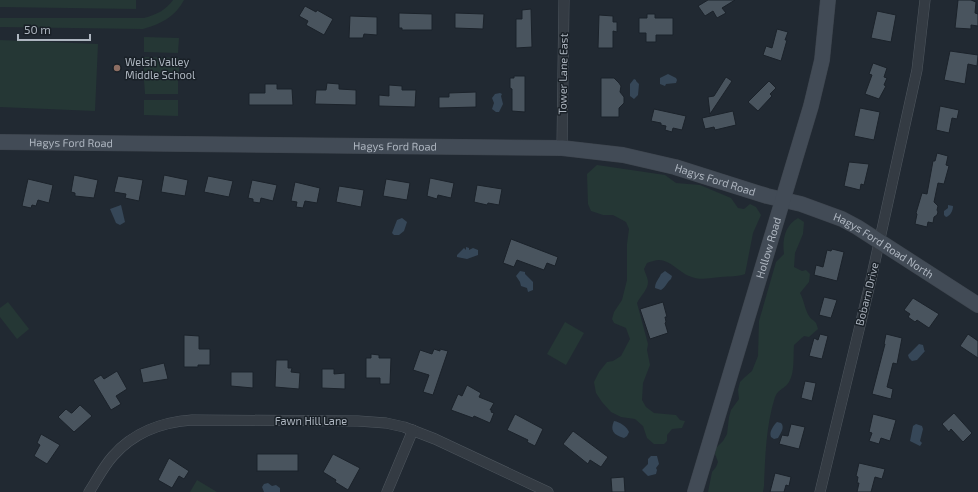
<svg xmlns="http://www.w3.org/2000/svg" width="978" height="492" font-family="'Exo 2',sans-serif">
<rect width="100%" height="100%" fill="#212932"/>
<g fill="#253735">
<polygon points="0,0 136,0 136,9 0,7"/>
<path d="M173,0H184C175,17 161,24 143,29L0,27V18H144C156,15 166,10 173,0Z"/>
<polygon points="144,37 179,38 178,53 144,52"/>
<polygon points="0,40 98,44 95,111 0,107"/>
<polygon points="144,57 179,58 179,74 144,73"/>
<polygon points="178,79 178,94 145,94 144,80"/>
<polygon points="144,100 178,100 178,116 144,115"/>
<path d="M597,165L665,175L676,183L700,185L731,198L738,208L744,209L750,204L756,207L761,215L753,233L745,274C737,277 730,276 721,277C710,278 700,281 689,276C679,272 670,260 659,260C655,260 650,262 647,263L644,269C645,273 648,278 648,282C648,290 640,296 637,303L648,344L647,350L650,365L643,383L642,400L646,407L654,413L676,415L680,420L685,421L682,428L672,429L667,435V441L664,444H654L647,438L643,426L635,419L621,417L611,412L602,402L596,393L594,382L599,372L607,362L613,361L621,356L630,339L626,328L614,323L612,319L614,312L622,300L627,280V244L629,229L626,222L613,215H603L591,211L588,204L587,174Z"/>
<path d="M798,218L804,222L803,234L795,253L794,267L802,271L806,270L810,274L809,282L800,293C804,300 805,310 809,316C814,323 816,319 818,329L809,337L804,336L794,345C793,357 795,372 789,382C785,389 779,388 775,397C766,425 765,458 764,486L763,492H708L712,472L716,467L718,462L715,454L716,448L723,441L727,434L729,417L731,410L739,399L738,390L740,382L745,377L752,371L758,356L759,321L776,262L784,254C782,240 785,225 798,218Z"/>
<polygon points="8,302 29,329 17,339 0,317 0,308"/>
<polygon points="565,322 584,333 566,365 547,354"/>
<polygon points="197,480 217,492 190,492"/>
</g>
<g fill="#364758">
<polygon points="668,74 676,78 677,80 676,83 666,84 665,86 660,84 660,78"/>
<polygon points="634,79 636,80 636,81 639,84 638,95 634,99 630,96 630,84"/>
<polygon points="500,93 502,94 501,96 503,104 499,112 496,112 492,109 494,103 492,98 495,94"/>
<polygon points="121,205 125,222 120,225 116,223 110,209"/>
<path d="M948,205L953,206C953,211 950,216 946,217L944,215V211L948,208Z"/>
<polygon points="402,218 407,222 404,231 399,235 394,235 392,233 397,220"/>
<polygon points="466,247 469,248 469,250 473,248 478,250 478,255 467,259 457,257 457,255 464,248 466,250"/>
<polygon points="520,271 525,272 525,274 533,282 533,290 528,292 527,288 521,286 520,282 516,276"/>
<path d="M665,271L672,276L671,279C667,282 666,287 661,290L655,288C655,282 659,279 661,274Z"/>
<polygon points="919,344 923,345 924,349 924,350 925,351 917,360 912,361 909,358 908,355"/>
<path d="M614,421C620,422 627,427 629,432L627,436L624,438C613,435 610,430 614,421Z"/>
<path d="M777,422L781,423C785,427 781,433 778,438L774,439L771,437C769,432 773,426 777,422Z"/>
<polygon points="916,424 922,426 923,429 920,441 922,443 920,446 910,441 913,426"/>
<polygon points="651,456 657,456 659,464 656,468 657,470 656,474 648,476 642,470 648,464 648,459"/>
<polygon points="268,483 272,486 276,485 280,488 280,492 264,492 262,487 264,484"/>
</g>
<g fill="#49545e" stroke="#1b222a">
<polygon points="708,0 735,0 722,8 726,13 717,18 713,11 705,16 698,6"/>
<polygon points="958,0 971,0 976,2 975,13 978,14 978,26 971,25 971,29 955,28"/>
<polygon points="305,6 316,12 317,10 333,19 324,35 306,25 308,21 299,16"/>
<polygon points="531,9 532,47 516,48 516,19 522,19 522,10"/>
<polygon points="877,11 896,15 891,42 871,38"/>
<polygon points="399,13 432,14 432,30 402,30 402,28 399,28"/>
<polygon points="455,13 484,14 483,29 455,28"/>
<polygon points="647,14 655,14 655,18 673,18 673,35 656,35 656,42 646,42 646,33 639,33 639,18 647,18"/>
<polygon points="599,15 613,16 613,22 617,22 617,32 613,31 613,48 598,48"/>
<polygon points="350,16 377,17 377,35 364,34 363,38 349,38"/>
<polygon points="777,29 788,32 785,40 787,40 781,61 763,55 766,46 772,48"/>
<polygon points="950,51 978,55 977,66 968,64 965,84 944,80"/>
<polygon points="873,63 887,68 884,77 887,78 884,85 886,86 879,99 865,94 872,75 869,74"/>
<polygon points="514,76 525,76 525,112 512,111 512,89 510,88 510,78 514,78"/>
<polygon points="726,77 732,81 710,114 708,97 714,96"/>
<polygon points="601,78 614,78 619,83 621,86 620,92 624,97 624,103 619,108 619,117 601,117"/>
<polygon points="769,81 776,88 770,94 772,96 758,111 748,102"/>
<polygon points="327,83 339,84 339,89 356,90 356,105 315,104 316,90 326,90"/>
<polygon points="265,84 277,84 277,89 292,89 293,105 249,105 249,93 265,93"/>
<polygon points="389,85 402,86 402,90 416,90 415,107 379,106 379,95 389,96"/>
<polygon points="476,92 476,107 439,108 439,97 449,97 449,93"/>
<polygon points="940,106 959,110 957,119 952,118 949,133 936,130"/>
<polygon points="860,108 880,112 874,140 854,136"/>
<polygon points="654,109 686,116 682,130 673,128 672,132 665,130 666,126 661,125 661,123 651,121"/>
<polygon points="733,111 736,125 715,130 714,127 705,129 702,118"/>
<polygon points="937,153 948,156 946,165 949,166 944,184 938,183 934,202 938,206 937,210 938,212 937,215 934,217 933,223 928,222 927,227 915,224 917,214 916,213 922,193 927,194 933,161 935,161"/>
<polygon points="849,162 869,164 864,185 861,184 860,190 844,186"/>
<polygon points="74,175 98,180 94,198 75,196 75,193 71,192"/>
<polygon points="164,175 188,180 185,196 161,192"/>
<polygon points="118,176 143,180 139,201 125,198 126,194 114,192"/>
<polygon points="208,176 233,181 229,197 204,192"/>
<polygon points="430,178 454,183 451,198 438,195 437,199 427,196"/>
<polygon points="28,179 53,185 49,203 38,200 36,206 32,205 31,208 22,206"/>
<polygon points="386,179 410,183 407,200 383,196"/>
<polygon points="252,180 277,185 273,201 261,198 260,203 253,202 253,199 248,198"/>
<polygon points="295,182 320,188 317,203 305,201 303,208 296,207 297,202 291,201"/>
<polygon points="477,185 502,189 499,205 488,203 487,205 474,202"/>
<polygon points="339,186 364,190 361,207 336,202"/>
<polygon points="511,239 558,257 555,266 547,263 544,270 517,260 514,267 503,263"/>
<polygon points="832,249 844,252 837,281 814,275 816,265 823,267 827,250 831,251"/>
<polygon points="824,297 837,300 831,318 819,315"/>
<polygon points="913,298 939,314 929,328 917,320 915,322 908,317 910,314 904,310"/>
<polygon points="663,302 667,317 665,317 666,322 665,323 668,333 650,339 640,309"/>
<polygon points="820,334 828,336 822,359 809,356 814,338 818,340"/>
<polygon points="886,334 902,338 897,364 893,363 887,387 893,389 891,399 872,394 885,344 884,344"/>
<polygon points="968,334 978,341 978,358 960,346"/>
<polygon points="184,335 199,336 199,349 210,349 210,365 198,365 198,367 184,367"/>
<polygon points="434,349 440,351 440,349 448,351 433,395 423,392 429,375 413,370 420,350 432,354"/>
<polygon points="371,354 379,355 379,358 391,358 390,384 380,384 380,378 366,378 366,358 371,358"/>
<polygon points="276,360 288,360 288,368 292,368 291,372 300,373 299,389 275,387"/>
<polygon points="164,363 168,379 143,383 140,369"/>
<polygon points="322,369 334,369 334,374 345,373 345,389 322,388"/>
<polygon points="117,371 127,389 116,396 121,404 111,410 93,380 101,375 104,379"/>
<polygon points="231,372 253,372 253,388 231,386"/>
<polygon points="805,381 816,383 812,401 801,398"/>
<polygon points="467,385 481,393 479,397 494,403 490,410 492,410 491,412 494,413 490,423 474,416 473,418 451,410 458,394 462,396"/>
<polygon points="80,405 92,416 74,432 58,417 66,409 71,413 72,413"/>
<polygon points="954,413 972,433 963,442 951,429 949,432 942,424"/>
<polygon points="515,414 543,429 535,446 527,442 528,440 507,430"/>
<polygon points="873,414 896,420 890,441 881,438 879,444 869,441 872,433 869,432"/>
<polygon points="791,424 805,427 799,449 779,444 782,435 788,436"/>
<polygon points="573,431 608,457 601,467 590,460 588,464 563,444"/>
<polygon points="41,434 60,445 47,464 34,456 40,445 37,443"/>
<rect x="257" y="454" width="41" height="17"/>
<polygon points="333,454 360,468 348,490 335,482 336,480 323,472"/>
<polygon points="169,458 189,471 184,479 179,476 172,488 158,480"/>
<polygon points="859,463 885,469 882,479 875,477 871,492 857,492 859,483 857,483 858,477 856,476"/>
<polygon points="775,473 791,477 789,486 786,485 784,492 770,492"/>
<polygon points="624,477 625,492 612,492 611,478"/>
</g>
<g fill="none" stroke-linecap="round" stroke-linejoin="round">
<g stroke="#4e565e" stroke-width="11">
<g id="street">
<polyline points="562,148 564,0"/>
<path d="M89,492C97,480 103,467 113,456C133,433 162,422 192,420L358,421L386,423L404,427L435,439L548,492"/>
<polyline points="387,492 413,430"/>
<polyline points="820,492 870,284 917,70 925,0"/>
</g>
</g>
<g stroke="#3d444d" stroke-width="16">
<g id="secondary">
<path id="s1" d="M0,142L562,148L623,155L675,167L767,196L801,204L842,219L857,227L978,305"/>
<path id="s2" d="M695,492L811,106L822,60L828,0"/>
</g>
</g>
<use href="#street" stroke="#343b43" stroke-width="10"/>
<use href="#secondary" stroke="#424b56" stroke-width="15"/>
</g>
<circle fill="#8d6e63" stroke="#192027" stroke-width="1.5" cx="117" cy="68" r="4"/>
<g text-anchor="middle" stroke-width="3" stroke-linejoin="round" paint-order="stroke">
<g font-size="11" fill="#aeb6c0" stroke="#192027" text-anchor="start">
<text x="125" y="66">Welsh Valley<tspan x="125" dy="13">Middle School</tspan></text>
</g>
<g font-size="11" fill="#aeb6c0" stroke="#192027">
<text transform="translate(563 74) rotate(-89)" y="4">Tower Lane East</text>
<text dy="4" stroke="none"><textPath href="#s1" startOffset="71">Hagys Ford Road</textPath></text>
<text dy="4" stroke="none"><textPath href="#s1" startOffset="395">Hagys Ford Road</textPath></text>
<text dy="4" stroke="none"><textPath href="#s1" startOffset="719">Hagys Ford Road</textPath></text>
<text dy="4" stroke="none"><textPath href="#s1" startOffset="901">Hagys Ford Road North</textPath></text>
<text dy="4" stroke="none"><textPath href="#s2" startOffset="255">Hollow Road</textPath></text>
<text transform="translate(867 294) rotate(-76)" y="4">Bobarn Drive</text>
<text x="311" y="425">Fawn Hill Lane</text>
</g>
</g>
<path d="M18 34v6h72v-6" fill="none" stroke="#aeb6c0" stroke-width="2"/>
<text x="24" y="34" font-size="12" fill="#aeb6c0" stroke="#192027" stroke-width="3" paint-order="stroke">50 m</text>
</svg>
